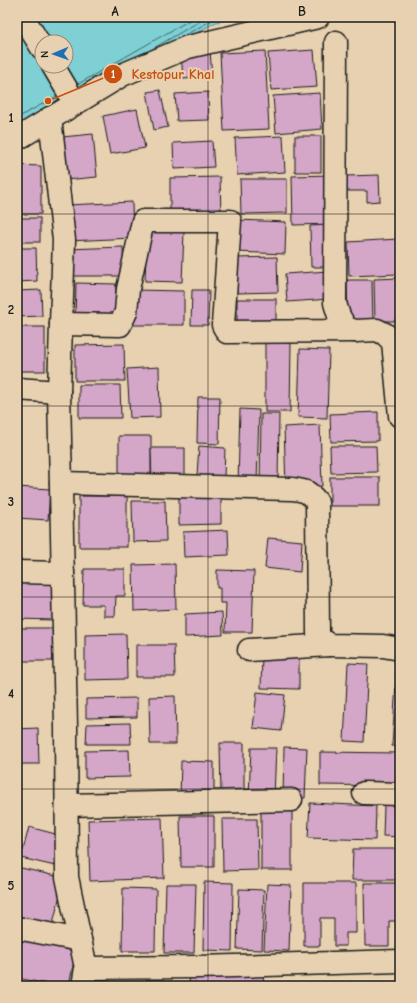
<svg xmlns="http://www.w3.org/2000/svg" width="417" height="1003" font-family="'Comic Neue',sans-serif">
<rect width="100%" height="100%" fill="#e7d1b0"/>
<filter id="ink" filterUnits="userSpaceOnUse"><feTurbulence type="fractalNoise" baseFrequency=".025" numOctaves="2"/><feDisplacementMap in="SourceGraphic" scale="8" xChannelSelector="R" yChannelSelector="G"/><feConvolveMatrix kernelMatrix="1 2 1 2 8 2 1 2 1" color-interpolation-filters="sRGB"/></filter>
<g filter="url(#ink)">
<path fill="#7ed0d5" stroke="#57888b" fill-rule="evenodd" d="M17,17H244L216,22L17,135ZM42,42H66V66H42Z"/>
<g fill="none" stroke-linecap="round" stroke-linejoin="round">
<g stroke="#436466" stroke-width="1">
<polyline points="185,35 214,19 223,17"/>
<polyline points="147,52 207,17"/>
<polyline points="78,84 195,17"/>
<polyline points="17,118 57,96"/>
</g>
</g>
<g fill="#d4a6c7" stroke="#1c1c1c">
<polygon points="210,50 212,77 183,79 181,52"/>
<polygon points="314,50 317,87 271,90 268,53"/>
<polygon points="265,51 269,129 224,131 220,53"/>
<polygon points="160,90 168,127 154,130 147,92"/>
<polygon points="208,92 209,120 177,121 175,94"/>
<polygon points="320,93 322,129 276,133 273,96"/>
<polygon points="137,109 145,148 110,154 103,116"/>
<polygon points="93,134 97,177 65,180 62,137"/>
<polygon points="283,136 285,172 237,175 235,138"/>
<rect x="295" y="136" width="26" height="36"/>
<polygon points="212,141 214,167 174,169 173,143"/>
<polygon points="17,165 41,166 41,214 17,214"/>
<polygon points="333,175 334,224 293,225 292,176"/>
<polygon points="379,175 380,201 367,202 367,191 346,191 346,176"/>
<polygon points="220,177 221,216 170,217 170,178"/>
<polygon points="240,179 287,179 287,213 241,214"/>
<polygon points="132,202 133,238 68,241 67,205"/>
<rect x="17" y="218" width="23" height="24"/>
<polygon points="238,220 286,222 285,254 236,252"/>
<polygon points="330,225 331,267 311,267 310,226"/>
<polygon points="147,230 184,232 182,282 145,281"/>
<polygon points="398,239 399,274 349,276 348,242"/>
<polygon points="123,247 124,276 67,276 67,249"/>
<polygon points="17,248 36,248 37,281 17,282"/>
<polygon points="277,257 278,292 237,293 236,258"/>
<polygon points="328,271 330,299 287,302 285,274"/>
<polygon points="400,278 400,321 375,321 374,279"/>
<polygon points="347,280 372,280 373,325 348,326"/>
<polygon points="76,283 116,284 115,321 75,320"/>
<polygon points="41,290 42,316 17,317 17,291"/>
<polygon points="133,290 184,291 184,325 133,325"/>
<polygon points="192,290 209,290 208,325 191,325"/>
<rect x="237" y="299" width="39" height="23"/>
<rect x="17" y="327" width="28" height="44"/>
<polygon points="265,342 291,342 290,412 265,412"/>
<polygon points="124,344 125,381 75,381 75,345"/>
<polygon points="300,349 329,350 327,418 298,417"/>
<polygon points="159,367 160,417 130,418 127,369"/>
<polygon points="79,385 120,385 121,418 79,418"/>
<polygon points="198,397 220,397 219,444 197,443"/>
<polygon points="240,409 259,410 257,484 238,483"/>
<polygon points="378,412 378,441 331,442 330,414"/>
<polygon points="261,414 279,414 278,484 260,484"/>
<polygon points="320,425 322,486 286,488 284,427"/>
<rect x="119" y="436" width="32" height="47"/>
<polygon points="199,446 225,448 224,477 197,475"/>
<polygon points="330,446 376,446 377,472 331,473"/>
<polygon points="151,448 185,448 185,482 152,482"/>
<rect x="330" y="477" width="50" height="29"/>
<polygon points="17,487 50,489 48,520 17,518"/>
<polygon points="179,490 221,490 221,524 179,525"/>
<rect x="79" y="496" width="48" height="51"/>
<polygon points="132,501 165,501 166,541 133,542"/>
<polygon points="228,530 229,555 184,557 183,532"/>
<polygon points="268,538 302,541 300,572 265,568"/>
<polygon points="175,564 176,609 134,611 133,565"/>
<polygon points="84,569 125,569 125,596 116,596 115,616 104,616 104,605 83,605"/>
<polygon points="217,570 254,571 252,632 225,632 226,603 220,603 220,588 217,588"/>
<polygon points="17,581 53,582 53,620 17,619"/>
<polygon points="222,612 223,635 185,637 185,614"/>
<polygon points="17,628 54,628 55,661 17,661"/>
<polygon points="126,634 127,679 85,680 85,635"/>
<polygon points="136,645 174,645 175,677 136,677"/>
<polygon points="262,655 299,656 299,689 261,688"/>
<polygon points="348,663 368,664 364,742 344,741"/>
<polygon points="397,668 400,668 400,747 392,746"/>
<polygon points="257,692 285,695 281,731 253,728"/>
<polygon points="175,696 176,744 150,744 149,697"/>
<polygon points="137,698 137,717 86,718 86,699"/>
<polygon points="130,723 131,744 86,744 87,724"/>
<polygon points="38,728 39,764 17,764 17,729"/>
<polygon points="220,743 244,743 244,797 221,797"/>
<polygon points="284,747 307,748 305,798 283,797"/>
<polygon points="251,748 276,748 274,797 249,796"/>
<polygon points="129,750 130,777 85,778 85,751"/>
<polygon points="320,752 400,753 400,786 320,785"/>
<polygon points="181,761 214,762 214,798 180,798"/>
<polygon points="310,803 376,806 375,840 308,838"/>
<polygon points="384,805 400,806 400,837 383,836"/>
<rect x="261" y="809" width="31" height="61"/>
<polygon points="180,816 214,816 214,867 181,867"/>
<polygon points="162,818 164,878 90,881 88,820"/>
<polygon points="222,819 257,819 258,870 223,871"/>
<polygon points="29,827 63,836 55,866 21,858"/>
<polygon points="353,849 400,849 400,880 352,880"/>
<polygon points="17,867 64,878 52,928 17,920"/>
<polygon points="204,882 233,883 232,951 203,950"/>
<polygon points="304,883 356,883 356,933 346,933 346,946 334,946 334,918 320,918 320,946 304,946"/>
<polygon points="364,883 400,883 400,921 389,921 389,946 365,946"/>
<polygon points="166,884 196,884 194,953 164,953"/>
<polygon points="267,884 291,885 289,951 264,950"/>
<polygon points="123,888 156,889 155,951 122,951"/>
<polygon points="239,889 264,890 262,950 237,949"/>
<polygon points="23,934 77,945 69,986 59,986 17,978 17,965"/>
<polygon points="190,967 264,971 263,986 189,986"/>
</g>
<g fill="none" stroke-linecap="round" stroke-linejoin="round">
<g stroke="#1c1c1c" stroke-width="25">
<g id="minor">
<polyline points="23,17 42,48"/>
<polyline points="336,42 335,303 339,316 346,328 355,331 377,330 385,334 393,342 400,416"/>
<polyline points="53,66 75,103"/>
<polyline points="50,118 64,240 61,324 59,392"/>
<polyline points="17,139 122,75 188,47 318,17"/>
<polyline points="61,324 120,325 126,312 128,289 143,221 230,221 223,325 227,332 355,331"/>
<polyline points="17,389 59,392 66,727 67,877 86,968 198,967 400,961"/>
<path d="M61,483L292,489C306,491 308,491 317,502L318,633L320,639L329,645L383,646L400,649"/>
<polyline points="17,572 63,573"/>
<polyline points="249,650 329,645"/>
<polyline points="364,793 400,794"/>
<polyline points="67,805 291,800"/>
<polyline points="17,928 80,940"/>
<polyline points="83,986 86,968"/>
</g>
</g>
<use href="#minor" stroke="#e7d1b0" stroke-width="22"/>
</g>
</g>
<path fill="none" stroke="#1c1c1c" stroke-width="1" stroke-opacity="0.55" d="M208,17V986M17,214H400M17,406H400M17,597H400M17,789H400"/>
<path fill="none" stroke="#c9500e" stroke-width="1.5" d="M48 101L113 74"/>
<g fill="#c9500e" stroke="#e7d1b0" stroke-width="1.5">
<circle cx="48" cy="101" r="4"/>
<circle cx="113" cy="74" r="10"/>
</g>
<g font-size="12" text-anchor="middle" font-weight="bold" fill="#fff">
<text x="113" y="78">1</text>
</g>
<g font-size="14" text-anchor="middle" font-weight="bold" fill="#c9500e" stroke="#e7d1b0" stroke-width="4" stroke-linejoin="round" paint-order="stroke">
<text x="173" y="79">Kestopur Khal</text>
</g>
<rect width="417" height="1003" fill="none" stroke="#e7d1b0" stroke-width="44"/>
<g transform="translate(54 54) rotate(268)"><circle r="19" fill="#e7d1b0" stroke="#968975"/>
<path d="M0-3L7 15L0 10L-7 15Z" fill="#1f6fb2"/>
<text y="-6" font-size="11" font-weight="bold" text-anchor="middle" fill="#1c1c1c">N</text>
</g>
<rect x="22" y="22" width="373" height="959" fill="none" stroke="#1c1c1c" stroke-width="1.5"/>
<g font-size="13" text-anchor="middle" font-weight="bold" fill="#1c1c1c">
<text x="115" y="16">A</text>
<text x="302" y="16">B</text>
<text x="11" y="122">1</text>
<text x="11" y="314">2</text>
<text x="11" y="506">3</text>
<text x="11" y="698">4</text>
<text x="11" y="890">5</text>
</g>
</svg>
